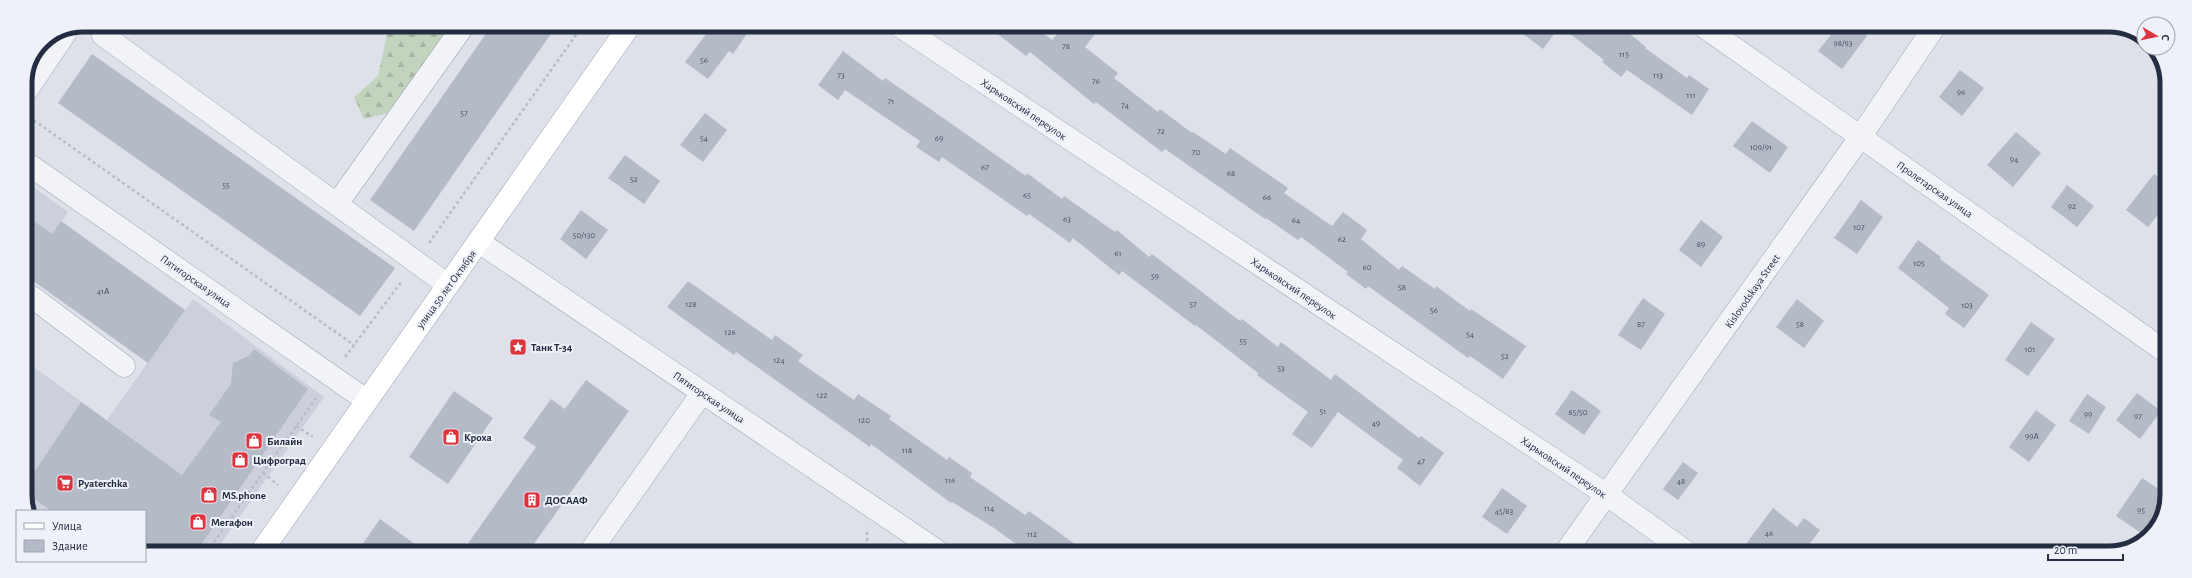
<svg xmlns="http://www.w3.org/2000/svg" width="2192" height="578" font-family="'Alegreya Sans',sans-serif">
<defs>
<pattern id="forest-firs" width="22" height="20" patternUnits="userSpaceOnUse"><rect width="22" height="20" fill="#c2d4be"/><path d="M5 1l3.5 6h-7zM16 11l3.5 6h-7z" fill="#a7b6a4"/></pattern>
</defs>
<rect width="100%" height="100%" fill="#dee1e9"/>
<g fill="#ccd0dc">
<polygon points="25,181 68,212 52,235 25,253"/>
<polygon points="193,299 324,397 215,552 145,552 145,511 30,511 25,502 25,361 107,420"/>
</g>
<polygon fill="url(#forest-firs)" points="389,25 477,25 420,105 364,119 354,97 378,76"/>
<g fill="#b5bac7">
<polygon points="492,25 557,25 414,231 370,200"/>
<polygon points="713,25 753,25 733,54 729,51 708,79 685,62"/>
<polygon points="987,26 1034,26 1052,40 1064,26 1085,26 1095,34 1085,47 1118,73 1114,78 1158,112 1160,109 1192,133 1193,132 1226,154 1230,148 1288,188 1284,193 1332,226 1343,212 1367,230 1361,239 1399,270 1402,266 1435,289 1436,286 1470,311 1471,309 1526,346 1503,379 1470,356 1468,358 1368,286 1366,289 1346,274 1348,272 1301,237 1298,240 1266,218 1265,219 1165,149 1162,152 1096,102 1094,104 1030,52 1026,56"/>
<polygon points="1513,26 1620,26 1646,47 1645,48 1687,78 1689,75 1709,89 1692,115 1627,70 1621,77 1602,62 1604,60 1560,26 1543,49"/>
<polygon points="1838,26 1855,26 1867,36 1842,69 1818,51"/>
<polygon points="843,51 883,81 885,78 926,106 1026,176 1027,173 1062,199 1064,196 1115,232 1117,230 1149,257 1152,254 1240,321 1242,319 1278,347 1281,342 1331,380 1335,374 1419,438 1421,436 1444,453 1420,486 1397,468 1403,460 1338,412 1312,448 1292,434 1308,412 1257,375 1258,373 1196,325 1195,326 1122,271 1119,275 1073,238 1070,243 1029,214 1027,216 942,157 939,162 916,147 920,141 845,90 838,100 818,85"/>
<polygon points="92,54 395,268 360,316 58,103"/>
<polygon points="1960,70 1984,88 1962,116 1939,97"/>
<polygon points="705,113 727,130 703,162 680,145"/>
<polygon points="1752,121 1788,147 1770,173 1733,146"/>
<polygon points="2016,132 2041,153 2013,187 1987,165"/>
<polygon points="625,155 660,181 644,204 608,178"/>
<polygon points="2154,174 2167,183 2167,204 2148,227 2126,210"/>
<polygon points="2067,185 2094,206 2077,227 2051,207"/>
<polygon points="1861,200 1883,217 1857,254 1834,238"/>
<polygon points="581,210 608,230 586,259 560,239"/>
<polygon points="25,215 52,234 61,221 185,310 148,363 25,275"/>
<polygon points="1701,220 1723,237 1701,267 1679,250"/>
<polygon points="1918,240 1941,257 1940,259 1989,295 1964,328 1945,314 1949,308 1898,268"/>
<polygon points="688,281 772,340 775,335 803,355 798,361 854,400 858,394 891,416 889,419 947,460 949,457 972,473 970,477 1025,515 1029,511 1086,552 1027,552 994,528 952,502 951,503 871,444 870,447 736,352 734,355 667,307"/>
<polygon points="1643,298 1665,314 1641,350 1618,335"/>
<polygon points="1797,299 1824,321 1804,348 1776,327"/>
<polygon points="2031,322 2055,339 2028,376 2005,360"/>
<polygon points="254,349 308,389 196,552 145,552 145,511 52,511 25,493 25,486 81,402 182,475 221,422 209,415 231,384 233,363 249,356"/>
<polygon points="586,380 629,411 528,552 462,552 536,447 523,438 551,399 565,409"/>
<polygon points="1572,390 1601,411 1584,435 1555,414"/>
<polygon points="454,391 493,418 448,484 409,457"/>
<polygon points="2137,393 2161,411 2140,439 2116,420"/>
<polygon points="2087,394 2106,407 2089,434 2069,421"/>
<polygon points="2036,410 2056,425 2029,462 2009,447"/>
<polygon points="1683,462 1698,473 1678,500 1663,489"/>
<polygon points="2142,478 2166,494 2166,503 2144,535 2116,516"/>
<polygon points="1502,488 1527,506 1507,534 1482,517"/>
<polygon points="1773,508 1797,527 1804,518 1820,530 1803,553 1758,553 1746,544"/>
<polygon points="380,519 426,552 357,552"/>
</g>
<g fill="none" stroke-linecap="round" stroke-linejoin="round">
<g stroke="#a3a7b4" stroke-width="23">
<g id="minor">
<polyline points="898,25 1607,495 1688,553"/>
<polyline points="1703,26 2166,352"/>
<polyline points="103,35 448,285"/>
<polyline points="25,93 66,32"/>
<polyline points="25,162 366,400"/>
<polyline points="337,204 464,25"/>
<polyline points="479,242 939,552"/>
<polyline points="25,299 32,297 124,366"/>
<polyline points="590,552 702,393"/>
<polyline points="1565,553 1861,136 1935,26"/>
</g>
</g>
<g stroke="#9ca4b6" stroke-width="23">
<polyline id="major" points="261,552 630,25"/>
</g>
<g stroke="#b8bcc4" stroke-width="2.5" stroke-dasharray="3 3" stroke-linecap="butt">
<polyline points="29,117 354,345"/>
<polyline points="25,124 30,118"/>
<polyline points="429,243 583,25"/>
<polyline points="345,357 402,281"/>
<polyline points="296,426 313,437"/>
<polyline points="263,473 278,485"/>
<polyline points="867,532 867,552"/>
<polyline points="207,552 318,395"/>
</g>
<use href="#minor" stroke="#f1f3f7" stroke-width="22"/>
<use href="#major" stroke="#fff" stroke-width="22"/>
</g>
<defs>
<g id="sight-square" transform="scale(0.9)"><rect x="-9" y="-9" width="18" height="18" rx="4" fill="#dd353f" stroke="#eef1f7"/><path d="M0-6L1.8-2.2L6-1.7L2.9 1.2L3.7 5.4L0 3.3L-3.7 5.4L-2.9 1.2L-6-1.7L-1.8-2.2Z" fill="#fff"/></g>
<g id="shop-square" transform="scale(0.9)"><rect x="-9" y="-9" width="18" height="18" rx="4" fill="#dd353f" stroke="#eef1f7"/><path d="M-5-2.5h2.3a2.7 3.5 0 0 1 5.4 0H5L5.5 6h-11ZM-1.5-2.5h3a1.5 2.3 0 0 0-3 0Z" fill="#fff"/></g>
<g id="supermarket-square" transform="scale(0.9)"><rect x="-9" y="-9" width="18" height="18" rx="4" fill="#dd353f" stroke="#eef1f7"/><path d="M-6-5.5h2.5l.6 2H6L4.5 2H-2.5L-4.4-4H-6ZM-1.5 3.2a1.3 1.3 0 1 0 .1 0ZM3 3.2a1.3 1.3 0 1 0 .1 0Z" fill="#fff"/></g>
<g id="building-square" transform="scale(0.9)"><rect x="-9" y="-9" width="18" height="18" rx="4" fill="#dd353f" stroke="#eef1f7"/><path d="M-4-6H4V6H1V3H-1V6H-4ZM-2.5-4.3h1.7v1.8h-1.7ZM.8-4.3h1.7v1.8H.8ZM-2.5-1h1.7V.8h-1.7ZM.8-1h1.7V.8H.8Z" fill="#fff"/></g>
</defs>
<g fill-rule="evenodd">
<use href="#sight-square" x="518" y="347"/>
<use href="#shop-square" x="451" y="437"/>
<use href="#shop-square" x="254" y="441"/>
<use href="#shop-square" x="240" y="460"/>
<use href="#supermarket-square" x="65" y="483"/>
<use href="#shop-square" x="209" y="495"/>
<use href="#building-square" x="532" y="500"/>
<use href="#shop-square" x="198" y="522"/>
</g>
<g text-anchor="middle" stroke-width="4" stroke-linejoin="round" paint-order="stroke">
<g font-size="9" fill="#495063">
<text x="1843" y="46">98/93</text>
<text x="1066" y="49">78</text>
<text x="1624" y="57">115</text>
<text x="704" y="63">56</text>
<text x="841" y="78">73</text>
<text x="1658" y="78">113</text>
<text x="1096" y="84">76</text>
<text x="1961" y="95">96</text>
<text x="1691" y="98">111</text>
<text x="891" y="104">71</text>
<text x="1125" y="108">74</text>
<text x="464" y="116">57</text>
<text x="1161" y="134">72</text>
<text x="704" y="141">54</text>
<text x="939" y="141">69</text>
<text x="1761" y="150">109/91</text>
<text x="1196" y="155">70</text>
<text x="2014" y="162">94</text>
<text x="985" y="170">67</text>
<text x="1231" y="176">68</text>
<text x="634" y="182">52</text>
<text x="226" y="188">55</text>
<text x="1027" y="198">65</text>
<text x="1267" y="200">66</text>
<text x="2072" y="209">92</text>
<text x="1067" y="222">63</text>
<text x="1296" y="223">64</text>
<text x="1859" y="230">107</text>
<text x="584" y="238">50/130</text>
<text x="1342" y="242">62</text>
<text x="1701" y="247">89</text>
<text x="1118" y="256">61</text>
<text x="1919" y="266">105</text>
<text x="1367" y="270">60</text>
<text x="1155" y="279">59</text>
<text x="1402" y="290">58</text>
<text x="103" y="294">41А</text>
<text x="691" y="307">128</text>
<text x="1193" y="307">57</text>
<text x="1967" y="308">103</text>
<text x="1434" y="313">56</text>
<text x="1641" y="327">87</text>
<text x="1800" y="327">58</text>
<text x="730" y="335">126</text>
<text x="1470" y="337">54</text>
<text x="1243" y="344">55</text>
<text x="2030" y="352">101</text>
<text x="1505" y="359">52</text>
<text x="779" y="363">124</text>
<text x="1281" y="371">53</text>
<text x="822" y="398">122</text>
<text x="1323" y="414">51</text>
<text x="1578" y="415">85/50</text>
<text x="2088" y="417">99</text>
<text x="2138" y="419">97</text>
<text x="864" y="423">120</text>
<text x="1376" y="426">49</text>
<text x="2032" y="439">99А</text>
<text x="907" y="453">118</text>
<text x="1421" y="464">47</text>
<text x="950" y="483">116</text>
<text x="1681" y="484">48</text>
<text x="989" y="511">114</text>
<text x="2141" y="513">95</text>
<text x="1504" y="514">45/83</text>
<text x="1769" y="536">46</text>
<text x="1032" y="537">112</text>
</g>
<g font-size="11" fill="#252d42" stroke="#eef1f7">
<text transform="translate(1024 109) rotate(34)" y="4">Харьковский переулок</text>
<text transform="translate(1935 189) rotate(35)" y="4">Пролетарская улица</text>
<text transform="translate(196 281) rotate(35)" y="4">Пятигорская улица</text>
<text transform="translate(1294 288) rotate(34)" y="4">Харьковский переулок</text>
<text transform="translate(446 289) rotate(-54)" y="4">улица 50 лет Октября</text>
<text transform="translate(1752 291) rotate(-55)" y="4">Kislovodskaya Street</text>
<text transform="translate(709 397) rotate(34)" y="4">Пятигорская улица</text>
<text transform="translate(1564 467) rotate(34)" y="4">Харьковский переулок</text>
</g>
<g font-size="11" font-weight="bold" fill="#252d42" stroke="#eef1f7" text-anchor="start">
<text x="531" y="351">Танк Т-34</text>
<text x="464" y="441">Кроха</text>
<text x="267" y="445">Билайн</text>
<text x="253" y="464">Цифроград</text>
<text x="78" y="487">Pyaterchka</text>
<text x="222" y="499">MS.phone</text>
<text x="545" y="504">ДОСААФ</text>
<text x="211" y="526">Мегафон</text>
</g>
</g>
<path d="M0 0H2192V578H0ZM83 32H2109A51 51 0 0 1 2160 83V495A51 51 0 0 1 2109 546H83A51 51 0 0 1 32 495V83A51 51 0 0 1 83 32Z" fill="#eef1f7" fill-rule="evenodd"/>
<path fill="none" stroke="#252d42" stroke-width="5" d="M83 32H2109A51 51 0 0 1 2160 83V495A51 51 0 0 1 2109 546H83A51 51 0 0 1 32 495V83A51 51 0 0 1 83 32Z"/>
<rect x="16" y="510" width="130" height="52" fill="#eef1f7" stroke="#9ea3af"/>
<rect x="24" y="523" width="20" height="6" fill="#ffffff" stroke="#9ea3af"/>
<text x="52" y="530" font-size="12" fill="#252d42">Улица</text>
<rect x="24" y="540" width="20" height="12" fill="#b5bac7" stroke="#9ea3af"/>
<text x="52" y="550" font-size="12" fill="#252d42">Здание</text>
<g transform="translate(2156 36) rotate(99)"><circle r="19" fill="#eef1f7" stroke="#9ea3af"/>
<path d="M0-3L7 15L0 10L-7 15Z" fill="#dd353f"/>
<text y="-6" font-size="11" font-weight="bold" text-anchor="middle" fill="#252d42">С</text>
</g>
<path d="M2048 554v6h75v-6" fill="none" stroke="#252d42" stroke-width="2"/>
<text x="2054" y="554" font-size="12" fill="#252d42" stroke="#eef1f7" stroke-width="3" paint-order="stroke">20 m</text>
</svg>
